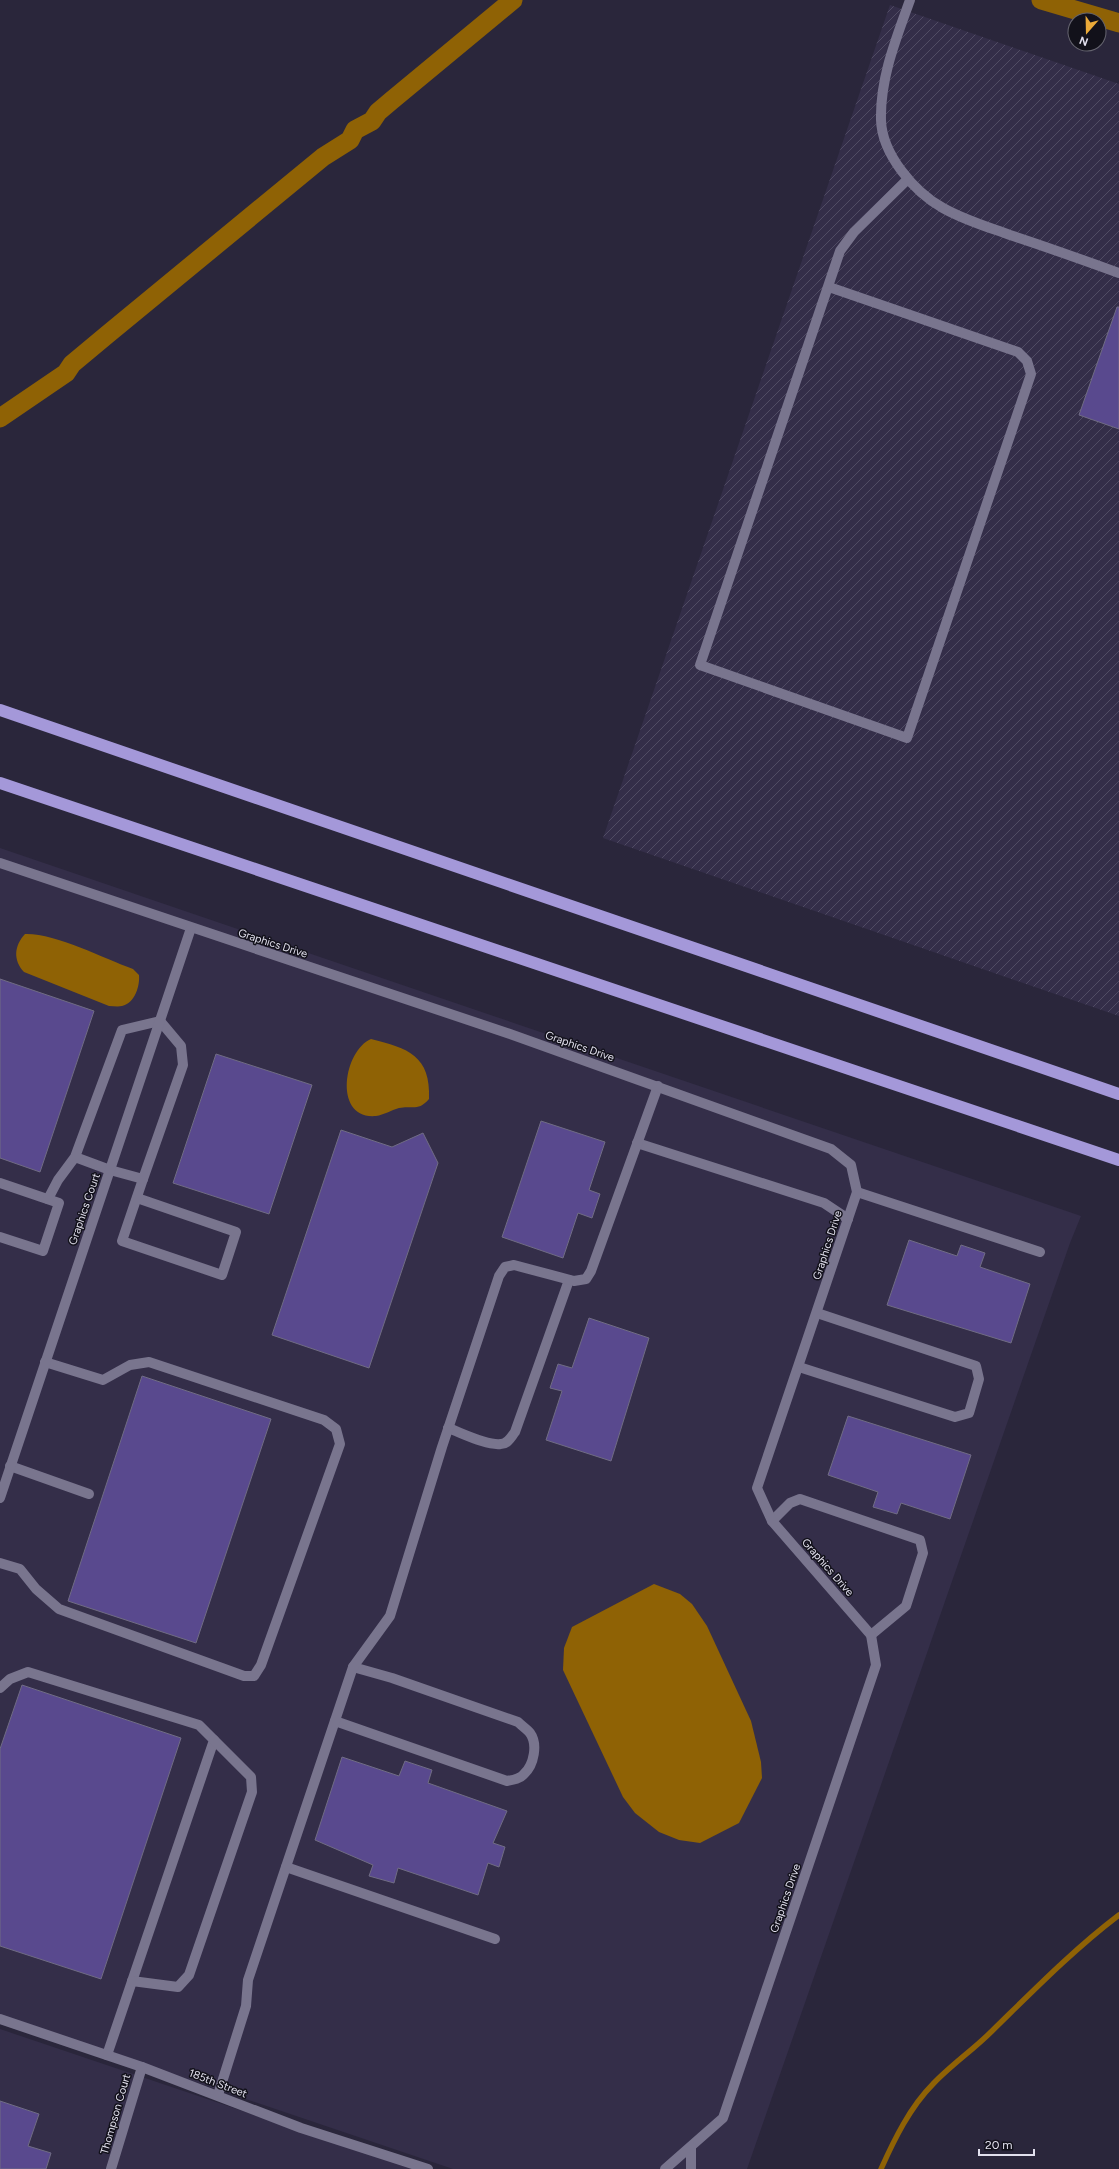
<svg xmlns="http://www.w3.org/2000/svg" width="1119" height="2169" font-family="Figtree,sans-serif">
<defs>
<pattern id="industrial-furrows" width="10" height="10" patternUnits="userSpaceOnUse"><rect width="10" height="10" fill="#342e49"/><path d="M-1 1l2-2M0 10L10 0M9 11l2-2" fill="none" stroke="#514c64"/></pattern>
</defs>
<rect width="100%" height="100%" fill="#2a263b"/>
<g fill="#342e49">
<polygon points="0,848 1081,1216 1070,1243 747,2169 453,2169 0,2016"/>
<polygon points="0,2029 414,2169 0,2169"/>
</g>
<polygon fill="url(#industrial-furrows)" points="890,5 1119,84 1119,1016 603,838"/>
<g fill="#8f6205">
<path d="M25,934C55,933 103,958 133,969L139,975C140,986 135,1003 122,1006C118,1007 113,1006 109,1006L24,972C13,960 14,946 25,934Z"/>
<path d="M371,1039C408,1048 431,1056 429,1099C418,1112 412,1105 399,1108C391,1110 384,1115 376,1116C333,1120 343,1051 371,1039Z"/>
<polygon points="654,1584 680,1594 692,1604 707,1626 751,1721 761,1762 762,1778 739,1823 700,1843 679,1840 659,1832 635,1813 623,1797 563,1670 564,1648 572,1627"/>
</g>
<g fill="none" stroke-linecap="round" stroke-linejoin="round">
<path stroke="#8f6205" stroke-width="5.5" d="M881,2169C894,2140 910,2107 933,2084C951,2065 973,2050 992,2031C1033,1991 1073,1950 1119,1915"/>
<g stroke="#8f6205" stroke-width="19">
<polyline points="1041,0 1119,23"/>
<polyline points="0,418 66,373 72,364 108,334 323,157 350,140 355,130 372,121 378,112 391,101 513,0"/>
</g>
</g>
<g fill="#59498e" stroke="#706c84">
<polygon points="1117,307 1119,307 1119,429 1079,415"/>
<polygon points="0,979 94,1011 40,1172 0,1158"/>
<polygon points="216,1054 312,1085 269,1214 173,1183"/>
<polygon points="541,1121 605,1142 589,1190 600,1194 592,1218 578,1213 563,1258 502,1237"/>
<polygon points="341,1130 392,1147 423,1133 438,1163 369,1368 272,1335"/>
<polygon points="909,1240 957,1256 961,1245 985,1253 980,1267 1030,1284 1011,1343 887,1305"/>
<polygon points="589,1318 649,1338 611,1461 546,1440 562,1391 550,1388 558,1364 572,1368"/>
<polygon points="142,1376 271,1419 196,1643 68,1601"/>
<polygon points="848,1416 971,1455 950,1519 901,1503 897,1514 873,1507 878,1492 828,1475"/>
<polygon points="22,1685 181,1738 101,1979 0,1946 0,1749"/>
<polygon points="342,1757 399,1776 405,1761 432,1770 428,1783 507,1811 493,1843 505,1847 499,1867 488,1863 478,1895 398,1868 394,1883 369,1876 373,1865 315,1840"/>
<polygon points="0,2101 39,2114 28,2146 51,2153 46,2169 0,2169"/>
</g>
<g fill="none" stroke-linecap="round" stroke-linejoin="round">
<g stroke="#79758e" stroke-width="10">
<path d="M910,0C896,39 880,78 881,120C882,154 914,192 943,208C964,220 988,227 1010,235C1047,247 1083,260 1119,273"/>
<polyline points="829,287 1018,352 1027,361 1031,374 907,738 700,665 840,251 854,232 907,180"/>
<polyline points="637,1143 824,1203 848,1219"/>
<polyline points="0,1183 59,1203 43,1251 0,1237"/>
<polyline points="857,1192 1040,1252"/>
<polyline points="137,1198 236,1232 222,1275 122,1241 143,1179"/>
<polyline points="48,1199 58,1180 75,1157 122,1030 160,1021 181,1046 183,1065 143,1179 110,1170 75,1157"/>
<polyline points="799,1367 955,1417 969,1413 979,1379 976,1366 817,1313"/>
<path d="M448,1428C462,1433 487,1446 501,1444C508,1444 511,1437 515,1432L569,1280"/>
<polyline points="10,1466 89,1494"/>
<polyline points="772,1521 790,1503 800,1499 920,1540 923,1553 906,1606 871,1635"/>
<polyline points="0,1563 20,1569 36,1589 59,1609 244,1676 254,1676 261,1665 340,1444 336,1429 324,1420 149,1362 130,1365 103,1380 45,1362"/>
<polyline points="0,1688 10,1679 28,1672 199,1725 214,1740 107,2055"/>
<path d="M335,1721L507,1781C513,1780 520,1779 524,1774C534,1765 538,1744 530,1733C527,1729 522,1726 518,1722L392,1678L353,1667"/>
<polyline points="286,1867 495,1939"/>
<polyline points="132,1981 178,1987 189,1975 252,1792 251,1777 214,1740"/>
<polyline points="218,2095 246,2006 248,1980 353,1667 390,1616 442,1447 499,1276 505,1267 514,1265 574,1281 586,1279 591,1271 658,1086"/>
</g>
<g stroke="#79758e" stroke-width="10">
<polyline points="0,863 510,1034 831,1149 851,1165 857,1192 757,1488 772,1521 871,1635 876,1665 723,2118 665,2169"/>
<polyline points="0,1498 191,928"/>
<polyline points="0,2019 142,2067 301,2128 428,2169"/>
<polyline points="111,2169 142,2067"/>
<polyline points="691,2169 691,2147"/>
</g>
<g stroke="#a498d9" stroke-width="12">
<polyline points="0,710 1119,1094"/>
<polyline points="0,783 1119,1160"/>
</g>
</g>
<g text-anchor="middle" stroke-width="3" stroke-linejoin="round" paint-order="stroke">
<g font-size="11" fill="#e2e0ee" stroke="#12111a">
<text transform="translate(273 943) rotate(18)" y="4">Graphics Drive</text>
<text transform="translate(580 1046) rotate(19)" y="4">Graphics Drive</text>
<text transform="translate(84 1209) rotate(-71)" y="4">Graphics Court</text>
<text transform="translate(827 1245) rotate(-72)" y="4">Graphics Drive</text>
<text transform="translate(828 1567) rotate(49)" y="4">Graphics Drive</text>
<text transform="translate(785 1898) rotate(-71)" y="4">Graphics Drive</text>
<text transform="translate(218 2083) rotate(21)" y="4">185th Street</text>
<text transform="translate(115 2114) rotate(-74)" y="4">Thompson Court</text>
</g>
</g>
<g transform="translate(1087 32) rotate(200)"><circle r="19" fill="#12111a" stroke="#65646f"/>
<path d="M0-3L7 15L0 10L-7 15Z" fill="#ebaa39"/>
<text y="-6" font-size="11" font-weight="bold" text-anchor="middle" fill="#e2e0ee">N</text>
</g>
<path d="M979 2149v6h55v-6" fill="none" stroke="#e2e0ee" stroke-width="2"/>
<text x="985" y="2149" font-size="12" fill="#e2e0ee" stroke="#12111a" stroke-width="3" paint-order="stroke">20 m</text>
</svg>
